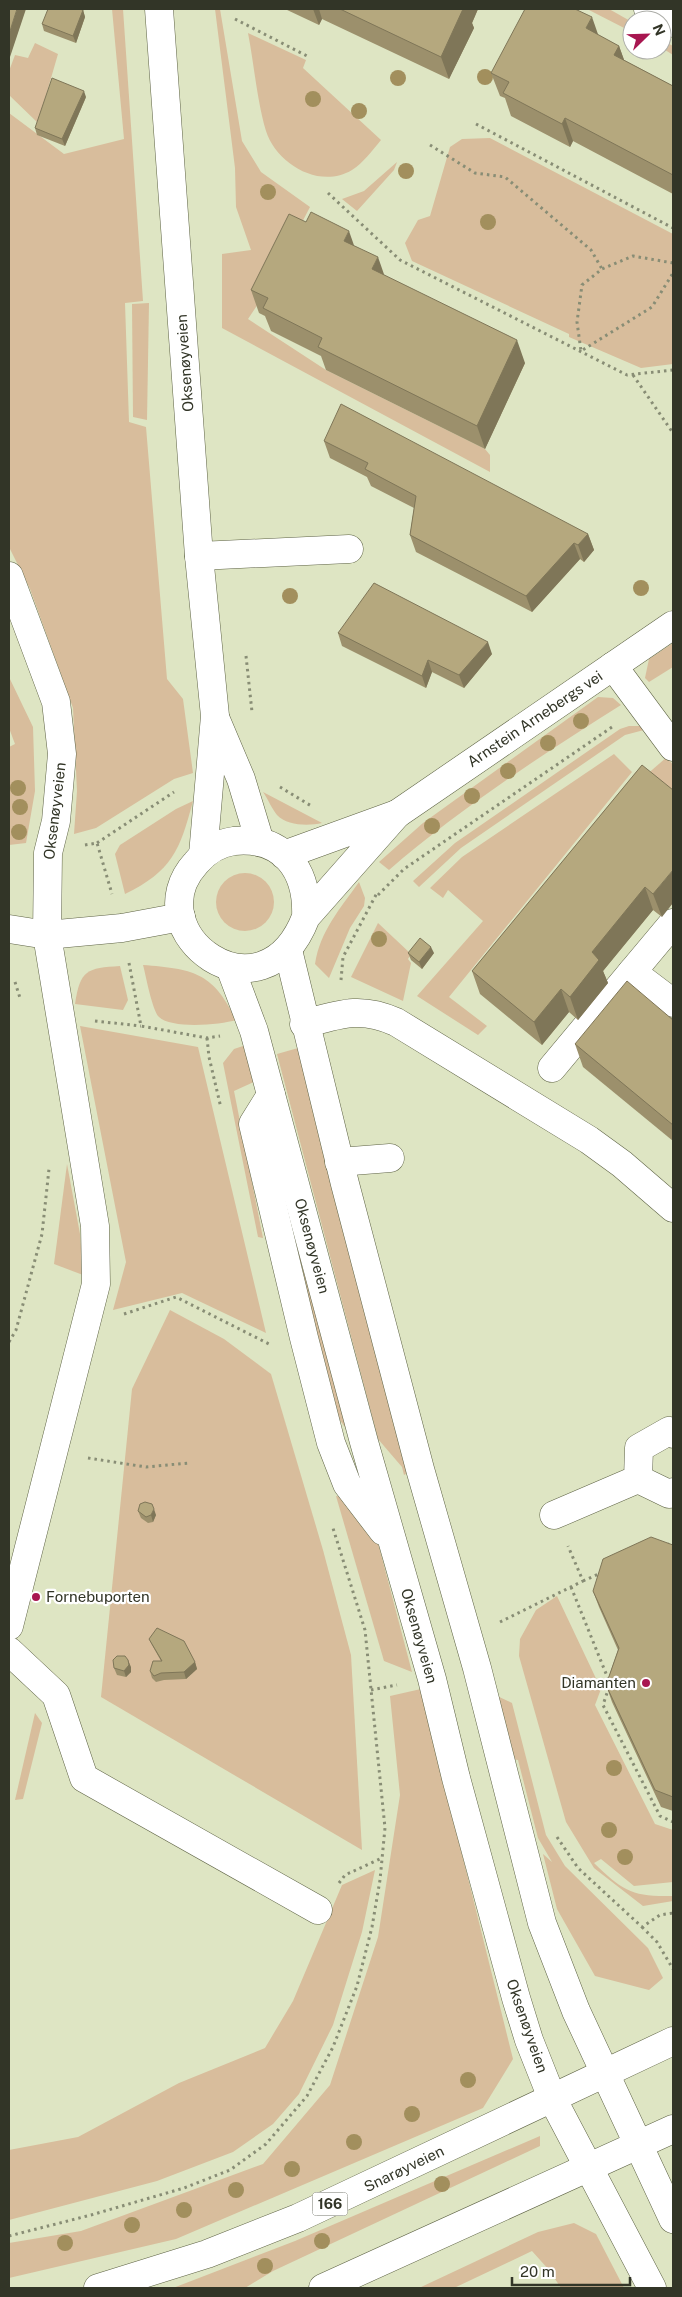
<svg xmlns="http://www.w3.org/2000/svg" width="682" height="2297" font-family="'Public Sans',sans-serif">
<rect width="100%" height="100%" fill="#dee5c3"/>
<g fill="#d8bd9c">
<polygon points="112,9 123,9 143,301 125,303 129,422 146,427 167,679 183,699 193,773 174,779 96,828 74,834 77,791 73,708 30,589 9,547 9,113 64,154 124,139"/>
<polygon points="215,9 220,9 242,141 261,172 310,207 264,295 248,319 326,370 485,449 490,455 490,472 222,328 222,254 251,250 236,207 235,168"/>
<polygon points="587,9 609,9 632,22 632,32"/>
<path d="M248,33L306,60L303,68L381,140C372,151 363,163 352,170C319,190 276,163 266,131C257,101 254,64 248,33Z"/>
<polygon points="662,40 673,46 673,55 662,48"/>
<polygon points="35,43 58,54 38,123 9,95 9,71 15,55 28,58"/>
<polygon points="490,138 673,234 673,364 641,368 569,337 569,334 412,261 405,243 418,220 430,216 450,147 462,139"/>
<polygon points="397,162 394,170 357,211 342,199 364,191"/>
<polygon points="149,303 147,420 133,417 132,304"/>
<polygon points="673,643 673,667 649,682 645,678 649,659"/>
<polygon points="9,677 33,727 35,791 26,843 9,845 9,747 15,744 9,728"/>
<path d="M598,697L613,698L621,705C540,756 461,808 389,870L379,862L423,823Z"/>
<polygon points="629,726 641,726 644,730 625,735 461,848 419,887 413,881 455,843 620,729"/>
<polygon points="614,754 632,772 449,997 487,1026 478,1035 417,996 483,921 448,890 443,898 430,888 462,857"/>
<polygon points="667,757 673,765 673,800 645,776"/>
<path d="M263,792L322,823C309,826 287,826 277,815C272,809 268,799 263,792Z"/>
<path d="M193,801C180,850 172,871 125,894L115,854L120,845L176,809Z"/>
<circle cx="245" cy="902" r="29"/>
<path d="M359,882L365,898L364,906L350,928L329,978L315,964C320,931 340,909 359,882Z"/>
<polygon points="378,923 411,954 408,959 411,963 403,1001 351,977"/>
<path d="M143,965C193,969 213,972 236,1020C220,1025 171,1029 159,1017C152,1010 146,976 143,965Z"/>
<path d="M120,966L128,1000L123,1010L75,1004C80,970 87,968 120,966Z"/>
<polygon points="80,1026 198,1047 266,1333 182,1293 113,1310 126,1262"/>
<polygon points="246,1045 258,1080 234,1091 263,1238 258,1237 223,1063 234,1049"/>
<polygon points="298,1048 409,1472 404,1475 402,1467 378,1439 277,1054"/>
<polygon points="269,1125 352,1437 337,1416 268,1153"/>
<polygon points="67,1164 80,1234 83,1275 54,1264"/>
<polygon points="170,1310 224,1339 271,1374 323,1550 351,1655 362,1850 101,1697 132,1389"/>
<polygon points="336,1496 367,1501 412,1672 384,1661"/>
<path d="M557,1596L601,1689L595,1705L655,1824L673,1830V1882L634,1886L601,1859L594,1863C623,1891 632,1897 673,1896V1901L643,1906L594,1868L566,1822L519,1656L520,1639L536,1610Z"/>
<polygon points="421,1689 513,2059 483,2108 176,2239 9,2278 9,2243 81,2231 263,2164 330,2085 378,1937 400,1795 390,1696"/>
<polygon points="495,1695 512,1703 546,1835 565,1866 648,1948 663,1978 649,1990 595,1976 557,1909 543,1854 552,1862 538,1838 518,1760 512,1759"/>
<polygon points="35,1713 42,1723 23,1799 15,1800"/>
<polygon points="375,1870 362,1932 333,2025 299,2094 273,2124 233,2152 157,2181 9,2220 9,2150 78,2137 179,2083 265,2048 293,2001 342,1885"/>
<polygon points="540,2136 540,2146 273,2271 245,2288 173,2288 295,2241"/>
<polygon points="574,2223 596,2234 624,2288 561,2288 549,2270 532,2251 454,2288 419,2288 538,2232"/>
</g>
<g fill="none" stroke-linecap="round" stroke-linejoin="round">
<g stroke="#5e6345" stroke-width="29">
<g id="minor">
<polyline points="159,9 199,556 215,716 203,855"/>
<polyline points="648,9 673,23"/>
<polyline points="199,556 349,549"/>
<polyline points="9,576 56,702 62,754 56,821 48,853 47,935 95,1226 96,1284 9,1626"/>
<polyline points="613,666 673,747"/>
<polyline points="216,720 241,779 260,842"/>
<polyline points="397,814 673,625"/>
<path d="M284,855L397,814L306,917C263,1029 133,932 196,863C206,851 219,843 234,841C284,836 308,871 306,917"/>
<polyline points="673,923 632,972 673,1003"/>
<polyline points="9,929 47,935 122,928 181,917"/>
<polyline points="288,950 345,1184 420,1469 477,1668 542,1923 576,2011 673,2219"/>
<polyline points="230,967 254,1031 364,1442 432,1679 456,1778 516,1998 529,2040 552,2098 652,2288"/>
<path d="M304,1024C340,1014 361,1006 396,1022L589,1140L622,1164L673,1208"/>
<polyline points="552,1068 632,972"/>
<polyline points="271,1095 253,1124 304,1338 331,1443 347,1484 383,1531"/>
<polyline points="339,1162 390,1158"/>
<polyline points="638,1479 669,1494 673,1492"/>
<polyline points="554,1515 638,1479 639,1448 669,1431 673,1434"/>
<polyline points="9,1651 56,1695 84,1778 318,1910"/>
</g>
</g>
<g stroke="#5e6345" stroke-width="29">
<g id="major">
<polyline points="98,2288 207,2254 298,2218 673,2041"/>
<polyline points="323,2288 673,2129"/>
</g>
</g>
<g stroke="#888d75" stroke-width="3" stroke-dasharray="2.5 4" stroke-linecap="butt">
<polyline points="235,19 309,57"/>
<polyline points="476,124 673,228"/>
<polyline points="430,145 475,173 505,177 591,250 602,269"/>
<polyline points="328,193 400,260 627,375 673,370"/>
<polyline points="673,263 633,256 602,269 582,285 577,322 581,351 652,307 673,273"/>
<polyline points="633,375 673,433"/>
<polyline points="246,656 252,712"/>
<polyline points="280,787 313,807"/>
<polyline points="97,843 174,792"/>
<polyline points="85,845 97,843 112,894"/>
<polyline points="378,895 404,869 615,725"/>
<polyline points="129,963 141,1026 207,1038 220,1036"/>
<polyline points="341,980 343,957 377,893"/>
<polyline points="15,982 20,998"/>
<polyline points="95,1021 141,1026"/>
<polyline points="207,1038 209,1057 221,1108"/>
<polyline points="124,1314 176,1297 269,1344"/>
<polyline points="9,1342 16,1330 42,1234 49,1169"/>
<polyline points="88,1458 146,1467 189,1463"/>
<polyline points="667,1545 673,1542"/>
<polyline points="583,1581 601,1573"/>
<polyline points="571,1587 609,1681"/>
<polyline points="500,1622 583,1581 568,1546"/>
<polyline points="609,1687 603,1705 660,1816 673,1822"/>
<polyline points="371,1690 397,1685"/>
<polyline points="557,1837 578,1868 642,1927 660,1915 673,1913"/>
<polyline points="339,1883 345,1875 382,1858"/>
<polyline points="642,1927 657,1942 673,1969"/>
<polyline points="9,2236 91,2215 184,2188 230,2170 266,2144 307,2096 333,2047 357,1986 372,1927 380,1880 385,1828 365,1630 332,1525"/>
</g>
<use href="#minor" stroke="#fff" stroke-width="28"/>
<use href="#major" stroke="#fff" stroke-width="28"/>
</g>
<g fill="#a28f5d">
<circle cx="485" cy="77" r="8"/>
<circle cx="398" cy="78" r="8"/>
<circle cx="313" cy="99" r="8"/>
<circle cx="359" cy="111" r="8"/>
<circle cx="406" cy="171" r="8"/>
<circle cx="268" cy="192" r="8"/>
<circle cx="488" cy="222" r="8"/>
<circle cx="641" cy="588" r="8"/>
<circle cx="290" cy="596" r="8"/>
<circle cx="581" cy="721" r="8"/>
<circle cx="548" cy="743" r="8"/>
<circle cx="508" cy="771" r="8"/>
<circle cx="18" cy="788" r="8"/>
<circle cx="472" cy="796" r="8"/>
<circle cx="20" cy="807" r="8"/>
<circle cx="432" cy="826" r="8"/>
<circle cx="19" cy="832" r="8"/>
<circle cx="379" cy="939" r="8"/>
<circle cx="614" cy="1768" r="8"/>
<circle cx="609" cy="1830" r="8"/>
<circle cx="625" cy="1857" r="8"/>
<circle cx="468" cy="2080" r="8"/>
<circle cx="412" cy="2114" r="8"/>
<circle cx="354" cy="2142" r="8"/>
<circle cx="292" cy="2169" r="8"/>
<circle cx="442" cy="2184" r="8"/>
<circle cx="236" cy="2190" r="8"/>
<circle cx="184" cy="2210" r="8"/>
<circle cx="132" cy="2225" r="8"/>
<circle cx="322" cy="2241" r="8"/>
<circle cx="65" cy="2243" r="8"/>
<circle cx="265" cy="2266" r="8"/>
</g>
<g fill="#9c906c">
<polygon points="285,9 478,9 472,23 474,28 449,79 322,19 319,25"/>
<polygon points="83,10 85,17 76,43 44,31 42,24"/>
<polygon points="598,35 619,46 624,60 673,86 673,194 573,141 570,147 511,116 505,98 500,96 491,73"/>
<polygon points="86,97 65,146 37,135 35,128"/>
<polygon points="354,246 384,275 525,363 485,449 326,370 321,356 271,331 265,316 259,313 251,290"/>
<polygon points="324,441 588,534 594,550 584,562 580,559 532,612 416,552 410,535 414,508 371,486 367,477 330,458"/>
<polygon points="338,633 492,654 464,688 432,672 426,688 342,646"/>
<polygon points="642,765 662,917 653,910 603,971 608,983 578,1020 569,1012 542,1045 480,994 472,971"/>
<polygon points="408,953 434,953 422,969 411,960"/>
<polygon points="673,1020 673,1141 583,1067 575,1044"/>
<polygon points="138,1511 156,1515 153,1522 148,1523 141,1518"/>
<polygon points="673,1545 673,1811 661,1807 612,1702 606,1685 618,1650 599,1607 593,1591"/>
<polygon points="149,1639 195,1662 197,1669 186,1679 164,1680 156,1682 152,1678 150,1671 161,1661 152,1645"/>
<polygon points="131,1667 131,1672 126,1677 117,1675 114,1668"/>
</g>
<g fill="#7f7658">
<polygon points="17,9 26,9 9,60 9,34"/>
<polygon points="313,9 319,9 322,19 319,25"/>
<polygon points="463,9 478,9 472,23 474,28 449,79 441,57"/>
<polygon points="83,10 85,17 76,43 73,36"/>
<polygon points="592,17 600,40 586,28"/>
<polygon points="619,46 627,68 614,55"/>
<polygon points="84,91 86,97 65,146 62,139"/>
<polygon points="565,118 573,141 570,147 562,124"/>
<polygon points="349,231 357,254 344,241"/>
<polygon points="378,257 386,280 372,269"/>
<polygon points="517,340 525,363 485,449 477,426"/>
<polygon points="588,534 594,550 584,562 578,545"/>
<polygon points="574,543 580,559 532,612 526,596"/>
<polygon points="488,642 492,654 464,688 459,675"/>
<polygon points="428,660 432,672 426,688 422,676"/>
<polygon points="673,870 673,903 662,917 653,894"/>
<polygon points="645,887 653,910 603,971 608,983 578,1020 570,997 592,952"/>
<polygon points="431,947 434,953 422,969 419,962"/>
<polygon points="561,989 569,1012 542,1045 534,1022"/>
<polygon points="154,1509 156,1515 153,1522 151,1515"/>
<polygon points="128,1660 131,1667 131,1672 126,1677 124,1671"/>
<polygon points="195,1662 197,1669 186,1679 184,1672"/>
</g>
<g fill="#b5a87e" stroke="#7f7658">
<polygon points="9,9 17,9 9,34"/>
<polygon points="48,9 79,9 83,10 73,36 42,24"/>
<polygon points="340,9 463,9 441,57"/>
<polygon points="525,9 575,9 592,17 586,28 619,46 614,55 673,86 673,175 565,118 562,124 503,93 509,82 491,73"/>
<polygon points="52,78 84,91 62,139 35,128"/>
<polygon points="311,212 349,231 344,241 378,257 372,269 517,340 477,426 318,347 322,338 263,308 268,298 251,290 289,214 306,222"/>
<polygon points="341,404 588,534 578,545 574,543 526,596 410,535 416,496 365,469 368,463 324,441"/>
<polygon points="374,583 488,642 459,675 428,660 422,676 338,633"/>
<polygon points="642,765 673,790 673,870 653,894 645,887 592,952 599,960 570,997 561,989 534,1022 472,971"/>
<polygon points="420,938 431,947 419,962 408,953"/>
<polygon points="627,981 673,1020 673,1125 575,1044"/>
<polygon points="145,1502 152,1504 154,1509 151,1515 146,1517 138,1511 140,1504"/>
<polygon points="651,1537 673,1545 673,1797 655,1790 606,1685 619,1648 593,1591 603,1559"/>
<polygon points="157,1628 184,1641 195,1662 184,1672 161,1673 154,1676 150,1671 153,1661 162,1661 149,1639"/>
<polygon points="117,1656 125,1656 128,1660 129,1665 124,1671 114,1668 113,1660"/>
</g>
<g fill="#a81650" stroke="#fff" stroke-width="2">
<circle cx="36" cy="1597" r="5"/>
<circle cx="646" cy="1683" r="5"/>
</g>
<g text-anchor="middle" stroke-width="4.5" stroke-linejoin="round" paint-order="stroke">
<rect fill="#fff" stroke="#707268" stroke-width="1" x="312.5" y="2192.5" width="35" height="23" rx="4"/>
<g font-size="14" font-weight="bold" fill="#323527">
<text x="330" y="2209">166</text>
</g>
<g font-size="15" fill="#323527" stroke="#fff">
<text transform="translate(185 363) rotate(-94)" y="5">Oksenøyveien</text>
<text transform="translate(535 719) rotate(-34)" y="5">Arnstein Arnebergs vei</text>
<text transform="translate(55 811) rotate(-83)" y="5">Oksenøyveien</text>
<text transform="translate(312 1246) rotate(75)" y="5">Oksenøyveien</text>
<text transform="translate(419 1636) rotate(74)" y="5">Oksenøyveien</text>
<text transform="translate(527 2026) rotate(71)" y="5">Oksenøyveien</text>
<text transform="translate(404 2169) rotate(-26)" y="5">Snarøyveien</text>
</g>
<g font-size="15" fill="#323527" stroke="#fff" text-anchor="start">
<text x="46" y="1602">Fornebuporten</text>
<text x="636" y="1688" text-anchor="end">Diamanten</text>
</g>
</g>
<rect width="682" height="2297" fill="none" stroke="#323527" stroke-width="20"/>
<g transform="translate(647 35) rotate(67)"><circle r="24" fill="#ffffff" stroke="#adaea9"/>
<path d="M0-4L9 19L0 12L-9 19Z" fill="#a81650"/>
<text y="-8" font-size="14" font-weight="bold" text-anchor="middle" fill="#323527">N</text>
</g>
<path d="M512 2277v8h118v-8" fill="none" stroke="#323527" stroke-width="2.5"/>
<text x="520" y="2277" font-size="15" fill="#323527" stroke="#ffffff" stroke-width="4" paint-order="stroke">20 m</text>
</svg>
